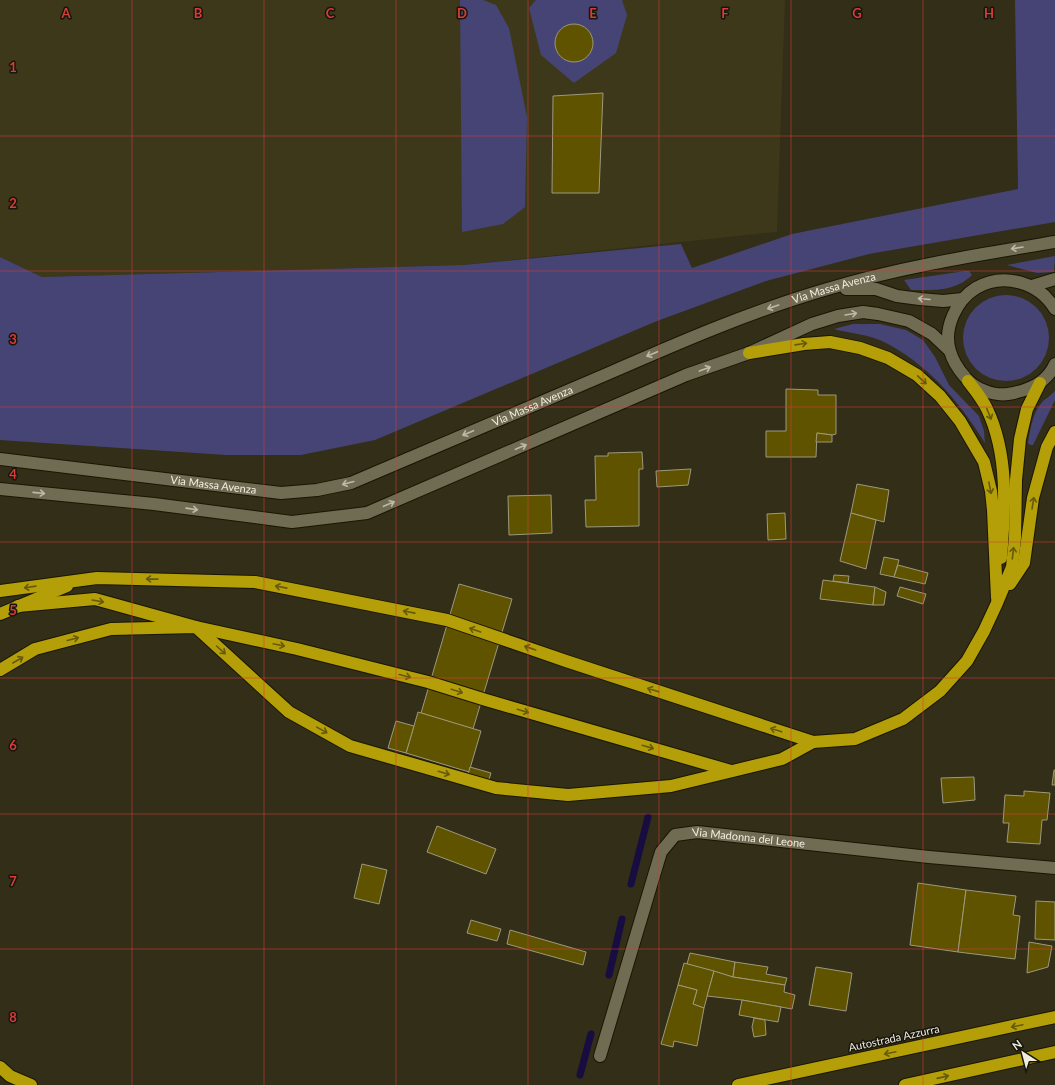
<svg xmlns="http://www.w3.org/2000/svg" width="1055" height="1085" font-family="Lato,sans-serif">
<rect width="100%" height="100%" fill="#322e17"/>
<polygon fill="#3d3819" points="0,0 785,0 777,232 463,265 42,277 0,257"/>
<g fill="#464474" fill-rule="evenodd">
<polygon points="460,0 483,0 496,5 509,28 527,117 525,207 503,224 462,232"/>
<path d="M536,0H622L627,15L616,53L574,83L541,55L529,8ZM570,24C594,23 602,48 581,61C554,66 544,34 570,24Z"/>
<polygon points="1015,0 1055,0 1055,222 869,254 766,281 657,321 375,440 301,455 226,455 0,440 0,257 42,277 463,265 681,244 692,268 792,234 1018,189"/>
<polygon points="1055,256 1054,272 1037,273 1007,265"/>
<path d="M965,271H969L972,275C955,292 933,290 911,290L904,280Z"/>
<circle cx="1006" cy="338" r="43"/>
<path d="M853,324H880L906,330L923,340L935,357L949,385L979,416L984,431L985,443C959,401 927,363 882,341C870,335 848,333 834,329Z"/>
<path d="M1055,391V400L1033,445H1030L1028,443C1030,430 1033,411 1043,401C1047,398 1051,395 1055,391Z"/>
</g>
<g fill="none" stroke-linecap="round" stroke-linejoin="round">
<g stroke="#170d40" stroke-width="7">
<polyline points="631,884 648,817"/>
<polyline points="609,975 622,919"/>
<polyline points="580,1075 591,1034"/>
</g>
</g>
<g fill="#5f5300" stroke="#9d997e">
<circle cx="574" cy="43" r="19"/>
<polygon points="603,93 599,193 552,193 553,96"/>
<polygon points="786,389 818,390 818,395 836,395 836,434 832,435 817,433 816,457 766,457 766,431 786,431"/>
<polygon points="817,433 832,435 832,442 816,442"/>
<polygon points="642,452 643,469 639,469 639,526 586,527 585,500 596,500 595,456 608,456 608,453"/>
<polygon points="691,469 688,485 657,487 656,471"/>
<polygon points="857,484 889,490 884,522 851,513"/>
<polygon points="551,495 552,533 509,535 508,496"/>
<polygon points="785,513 786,539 768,540 767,514"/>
<polygon points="851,513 876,520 866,569 840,561"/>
<polygon points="884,557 899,560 894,577 880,574"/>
<polygon points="898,565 928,573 925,584 894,577"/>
<polygon points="834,575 849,576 848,583 833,581"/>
<polygon points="823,580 875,587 873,605 820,599"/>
<polygon points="459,584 512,599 473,729 421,713"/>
<polygon points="875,587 886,592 884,605 873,605"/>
<polygon points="900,587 926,594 923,604 897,596"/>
<polygon points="418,712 481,731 469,772 406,753"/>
<polygon points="396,721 414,726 406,753 388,748"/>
<polygon points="470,767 491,773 486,789 466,783"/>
<polygon points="1054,770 1055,770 1055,785 1052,785"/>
<polygon points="974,777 975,800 943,803 941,778"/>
<polygon points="1024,791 1050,793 1047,820 1042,820 1040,844 1007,842 1009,823 1003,823 1005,795 1024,796"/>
<polygon points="437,826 496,849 486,874 427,852"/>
<polygon points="362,864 387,870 379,904 354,898"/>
<polygon points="918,883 966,890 958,952 910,945"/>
<polygon points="966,890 1016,896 1013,915 1020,916 1015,959 958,952"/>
<polygon points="1036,901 1055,902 1055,940 1035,939"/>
<polygon points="471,920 501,929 497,941 467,933"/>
<polygon points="510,930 586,952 583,965 507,944"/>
<polygon points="1029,942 1052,946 1048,967 1027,973"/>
<polygon points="690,953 735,962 733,977 687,964"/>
<polygon points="735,962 768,967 766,974 787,978 785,985 733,977"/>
<polygon points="684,963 714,971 704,1008 693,1004 697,990 678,985"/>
<polygon points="816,967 852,973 846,1011 809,1005"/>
<polygon points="714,971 733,977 785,985 784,992 795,995 792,1009 742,1000 707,996"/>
<polygon points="678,985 697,990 693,1004 704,1008 697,1046 674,1041 673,1047 661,1044"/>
<polygon points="742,1000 781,1007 778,1022 739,1015"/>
<polygon points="754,1018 765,1020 766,1035 754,1037 752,1027"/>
</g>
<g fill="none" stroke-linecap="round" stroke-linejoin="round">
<g stroke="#1a1602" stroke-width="14">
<g id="minor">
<path id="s1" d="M600,1056L661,852L675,835L697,832L929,857L1055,868"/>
</g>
</g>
<g stroke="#1a1602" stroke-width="14">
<g id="secondary">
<polyline points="1032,286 1055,279"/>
<polyline points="846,289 876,289 897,296 920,299 943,301 963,299"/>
<path d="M1055,309C1039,282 1003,272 976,288C956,300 943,329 950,351C953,362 958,369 965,377C974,389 994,396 1008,394C1027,391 1047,383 1055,364"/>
<path id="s2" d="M0,459L281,493L317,490L351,483C437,447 522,410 607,374C678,343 749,312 824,290C899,267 977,255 1055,242"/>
<polyline points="0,489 154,504 292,522 367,513 686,375 749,353 812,324 838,316 863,312 878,314 909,321 932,334 949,350"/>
</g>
</g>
<g stroke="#1a1602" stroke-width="14">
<g id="motorway">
<polyline points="749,353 804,344 830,342 860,348 888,358 917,375 940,396 960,421 984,462 991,491 993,510 997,598"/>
<path d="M968,381C975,390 983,400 987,409C1009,455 1005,509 1001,558"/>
<polyline points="1010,584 1024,563 1033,498 1047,447 1055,432"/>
<polyline points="0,591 97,578 255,582 447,620 566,661 813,742 855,739 903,719 940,691 967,661 984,631 997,603 1012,567 1015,538 1016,480 1020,439 1027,409 1040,383"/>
<polyline points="18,606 95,599 196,627 297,649 428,682 486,700 731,771"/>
<polyline points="0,614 67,586"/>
<polyline points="0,670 35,649 111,629 196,627 289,712 350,746 496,788 568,795 671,786 782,759 813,742"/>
<polyline points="0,1067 10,1076 31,1085"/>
<polyline points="738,1085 1055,1017"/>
<polyline points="905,1085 1055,1052"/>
</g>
</g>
<use href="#minor" stroke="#706c53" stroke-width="12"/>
<use href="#secondary" stroke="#706c53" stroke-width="12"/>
<use href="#motorway" stroke="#b49f09" stroke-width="12"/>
</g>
<defs><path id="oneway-shaft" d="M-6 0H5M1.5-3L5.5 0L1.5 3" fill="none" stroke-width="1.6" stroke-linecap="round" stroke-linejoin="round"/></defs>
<g stroke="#bcb9a7">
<use href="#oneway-shaft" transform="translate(1017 248) rotate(171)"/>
<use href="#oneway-shaft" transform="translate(924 299) rotate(-175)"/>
<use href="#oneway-shaft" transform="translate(773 307) rotate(161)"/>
<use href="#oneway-shaft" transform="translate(851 314) rotate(-9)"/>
<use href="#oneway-shaft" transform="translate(652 354) rotate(157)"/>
<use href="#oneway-shaft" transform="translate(705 369) rotate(-20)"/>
<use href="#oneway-shaft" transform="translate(468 433) rotate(157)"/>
<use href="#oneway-shaft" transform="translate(521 447) rotate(-23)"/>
<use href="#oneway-shaft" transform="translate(348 483) rotate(165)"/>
<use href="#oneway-shaft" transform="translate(39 493) rotate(6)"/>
<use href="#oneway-shaft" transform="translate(389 504) rotate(-23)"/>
<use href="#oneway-shaft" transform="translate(192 509) rotate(8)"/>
</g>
<g stroke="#665a0a">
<use href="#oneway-shaft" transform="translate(801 344) rotate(-8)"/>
<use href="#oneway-shaft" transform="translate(922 380) rotate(43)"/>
<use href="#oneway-shaft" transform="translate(989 414) rotate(68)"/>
<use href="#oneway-shaft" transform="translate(990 488) rotate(79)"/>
<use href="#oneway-shaft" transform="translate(1033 503) rotate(-81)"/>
<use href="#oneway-shaft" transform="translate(1013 553) rotate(-83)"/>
<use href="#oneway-shaft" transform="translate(152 579) rotate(-179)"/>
<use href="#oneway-shaft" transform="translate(30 587) rotate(172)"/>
<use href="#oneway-shaft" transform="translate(281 587) rotate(-169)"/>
<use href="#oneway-shaft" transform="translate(98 601) rotate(10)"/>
<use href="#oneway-shaft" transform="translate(409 612) rotate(-169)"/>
<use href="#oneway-shaft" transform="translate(475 630) rotate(-161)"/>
<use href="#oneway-shaft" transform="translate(73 639) rotate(-15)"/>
<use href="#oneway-shaft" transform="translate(279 645) rotate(12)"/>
<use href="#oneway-shaft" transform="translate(530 648) rotate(-161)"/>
<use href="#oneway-shaft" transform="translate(221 650) rotate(42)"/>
<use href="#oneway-shaft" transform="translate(18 660) rotate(-30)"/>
<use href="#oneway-shaft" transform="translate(405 676) rotate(14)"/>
<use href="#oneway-shaft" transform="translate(653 690) rotate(-162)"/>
<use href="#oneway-shaft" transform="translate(457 691) rotate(18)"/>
<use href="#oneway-shaft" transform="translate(523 711) rotate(16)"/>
<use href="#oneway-shaft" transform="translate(322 730) rotate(29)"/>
<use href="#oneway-shaft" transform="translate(776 730) rotate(-162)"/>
<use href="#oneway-shaft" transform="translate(648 747) rotate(16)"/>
<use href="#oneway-shaft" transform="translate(444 773) rotate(16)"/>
<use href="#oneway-shaft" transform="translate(1017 1026) rotate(168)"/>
<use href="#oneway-shaft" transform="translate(890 1053) rotate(168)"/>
<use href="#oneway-shaft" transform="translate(943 1077) rotate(-13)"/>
</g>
<path fill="none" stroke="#d83c3a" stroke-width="1" stroke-opacity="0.55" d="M132,0V1085M264,0V1085M396,0V1085M528,0V1085M659,0V1085M791,0V1085M923,0V1085M0,136H1055M0,271H1055M0,407H1055M0,542H1055M0,678H1055M0,814H1055M0,949H1055"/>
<g text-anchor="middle" stroke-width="3" stroke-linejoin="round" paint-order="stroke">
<g font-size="11" fill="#efeddf" stroke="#18160c">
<text dy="4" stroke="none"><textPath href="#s2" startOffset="875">Via Massa Avenza</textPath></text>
<text dy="4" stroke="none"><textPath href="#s2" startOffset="551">Via Massa Avenza</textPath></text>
<text dy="4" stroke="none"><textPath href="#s2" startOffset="215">Via Massa Avenza</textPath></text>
<text dy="4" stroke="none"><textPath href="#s1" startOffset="309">Via Madonna del Leone</textPath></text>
<text transform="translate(894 1038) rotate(-12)" y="4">Autostrada Azzurra</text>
</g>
</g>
<g font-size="13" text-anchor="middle" font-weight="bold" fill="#d83c3a" stroke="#18160c" stroke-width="3" stroke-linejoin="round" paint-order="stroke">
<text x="66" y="18">A</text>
<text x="198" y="18">B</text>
<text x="330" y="18">C</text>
<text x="462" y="18">D</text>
<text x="593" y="18">E</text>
<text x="725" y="18">F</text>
<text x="857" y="18">G</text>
<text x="989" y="18">H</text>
<text x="13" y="72">1</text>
<text x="13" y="208">2</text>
<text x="13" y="344">3</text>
<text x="13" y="479">4</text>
<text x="13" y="615">5</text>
<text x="13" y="750">6</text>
<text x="13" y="886">7</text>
<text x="13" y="1022">8</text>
</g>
<g transform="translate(1023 1053) rotate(324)" stroke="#18160c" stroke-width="3" paint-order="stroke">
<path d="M0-3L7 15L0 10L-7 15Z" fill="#efeddf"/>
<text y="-6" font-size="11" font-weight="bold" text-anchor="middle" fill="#efeddf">N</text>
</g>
</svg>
